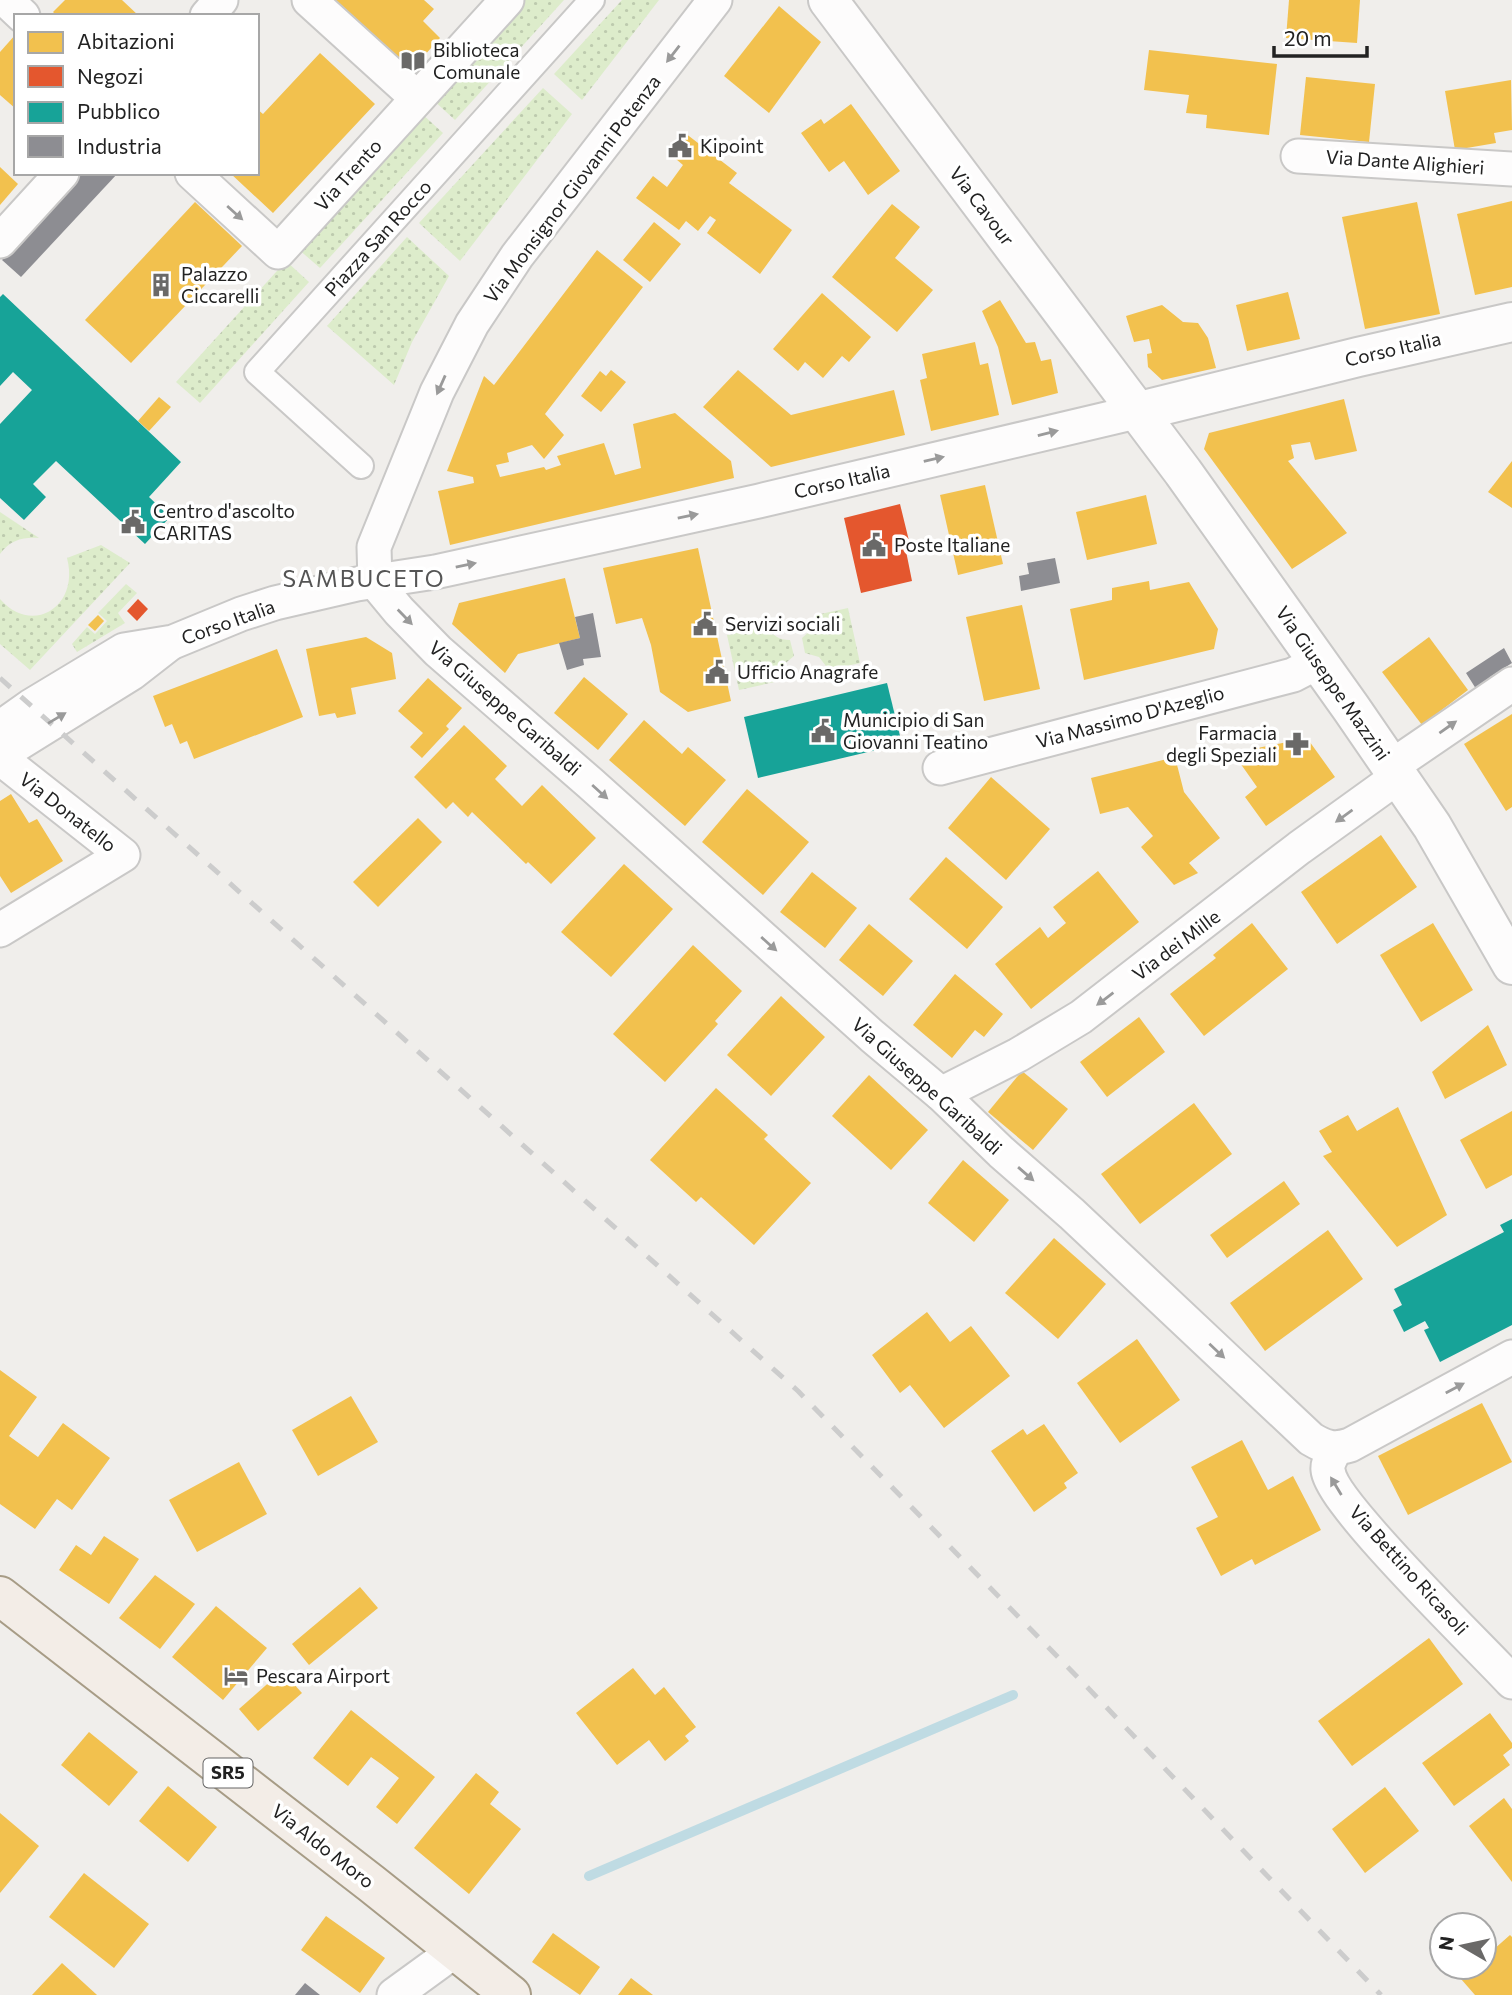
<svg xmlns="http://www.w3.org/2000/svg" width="1512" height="1995" font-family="Commissioner,sans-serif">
<defs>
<pattern id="grass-dots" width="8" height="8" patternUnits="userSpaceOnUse" patternTransform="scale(1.75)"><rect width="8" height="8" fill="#ddeccb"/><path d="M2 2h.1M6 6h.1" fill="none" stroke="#bdcaae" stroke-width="1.8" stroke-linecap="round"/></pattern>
</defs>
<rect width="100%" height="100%" fill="#f0eeeb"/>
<g fill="url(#grass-dots)">
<polygon points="521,0 564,0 455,120 432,99"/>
<polygon points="622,0 659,0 582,100 554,74"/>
<polygon points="543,88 572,114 460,261 419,223"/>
<polygon points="421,113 443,133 320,268 297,248"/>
<polygon points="407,237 449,276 412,342 394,385 327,326"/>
<polygon points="286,261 309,282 200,403 176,382"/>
<path d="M0,512L39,538C23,537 10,540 0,554Z"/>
<path d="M101,545L130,563L30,670L0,644V599C32,636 80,607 67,558Z"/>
<polygon points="126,584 137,593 118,613 125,623 77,652 72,644 87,627 95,634 107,621 98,613"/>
<polygon points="848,608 860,663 829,670 819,657 805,653 802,638 812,629 816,615"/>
<path d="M767,626C773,636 779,640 790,640L794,656L782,666L779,681L739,690L727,635Z"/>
</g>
<g fill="#f2c14e">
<polygon points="65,0 122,0 139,16 57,16 53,12"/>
<polygon points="324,0 424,0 434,9 423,21 440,38 407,75"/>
<polygon points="1289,0 1360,0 1357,43 1286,38"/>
<polygon points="779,6 821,42 769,113 724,76"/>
<polygon points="16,34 16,109 0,95 0,52"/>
<polygon points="1149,50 1277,64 1269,135 1206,128 1207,115 1186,113 1189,95 1144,90"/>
<polygon points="320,53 375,104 273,213 230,173 257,173 257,109 263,114"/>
<polygon points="1306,77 1375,84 1369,142 1300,135"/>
<polygon points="1511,80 1512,130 1494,133 1496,143 1455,150 1445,91"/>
<polygon points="851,104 900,171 868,195 844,161 829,172 801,133 821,119 824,124"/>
<polygon points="685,133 737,173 729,183 792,230 760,274 707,233 716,220 710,216 698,231 686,221 679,230 636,198 653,176 667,187 683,165 670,154"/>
<polygon points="0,167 18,184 0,205"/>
<polygon points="1512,201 1512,287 1475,295 1457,214"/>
<polygon points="195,202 242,246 131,363 85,320"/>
<polygon points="1417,202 1440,314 1365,329 1342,217"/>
<polygon points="892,204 920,227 895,258 933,290 897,332 832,277"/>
<polygon points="654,222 681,244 650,282 623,260"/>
<polygon points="597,250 643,287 545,414 564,435 544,459 532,445 507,453 509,462 496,465 500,477 544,467 546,470 561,465 557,456 604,443 615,475 641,468 633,424 675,413 731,461 734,478 450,545 438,491 474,483 473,477 447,471 484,376 494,385"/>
<polygon points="1288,292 1300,339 1247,351 1236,305"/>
<polygon points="822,293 871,337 849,362 842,356 823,378 805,362 798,371 773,349"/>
<polygon points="1000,300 1026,343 1035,342 1041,361 1051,359 1058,393 1012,405 998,347 982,311"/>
<polygon points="1162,305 1183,322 1198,323 1208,338 1216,368 1162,380 1148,367 1147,354 1152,353 1149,339 1134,342 1126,316"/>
<polygon points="975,342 980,365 988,363 999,415 931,431 920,380 927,378 922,354"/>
<polygon points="611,370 626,382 601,412 581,396 600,371 606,376"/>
<polygon points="738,370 791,415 894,390 905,435 771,467 703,407"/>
<polygon points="159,397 171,407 149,431 138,421"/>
<polygon points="1344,399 1357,451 1315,460 1310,442 1291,445 1294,458 1288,461 1347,533 1292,569 1204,449 1209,433"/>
<polygon points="1512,461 1512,508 1488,492"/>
<polygon points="985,485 1003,564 958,575 940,495"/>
<polygon points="1146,495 1157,544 1087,560 1076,512"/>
<polygon points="698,548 731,701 688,712 660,692 651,645 642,618 616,624 603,568"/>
<polygon points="565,578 580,638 518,654 505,673 452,624 459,603"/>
<polygon points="1149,581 1150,590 1189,582 1218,629 1214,649 1084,680 1070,609 1112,600 1112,588"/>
<polygon points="1022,605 1040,689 984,701 966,617"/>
<polygon points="98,615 104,621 95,631 88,625"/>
<polygon points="366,637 392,653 396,679 351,688 356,714 337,718 335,713 319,716 306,649"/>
<polygon points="1429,637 1468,690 1422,725 1382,672"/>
<polygon points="277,649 303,717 194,759 187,741 180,744 172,724 165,727 153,696"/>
<polygon points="584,677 628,714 598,750 554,713"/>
<polygon points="428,678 462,708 446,726 449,729 422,758 410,747 423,733 398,711"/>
<polygon points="1512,714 1512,807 1506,811 1464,744"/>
<polygon points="644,720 682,754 688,747 726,780 685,826 609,760"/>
<polygon points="464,725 507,766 495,779 522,806 542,785 596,838 551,884 528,862 526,864 472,812 468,817 453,802 446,809 414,777"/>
<polygon points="1307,738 1335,777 1266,826 1245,797 1257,787 1233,753"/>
<polygon points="1175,757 1184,792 1220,838 1189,863 1198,873 1174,885 1141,847 1153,836 1128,807 1100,814 1091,778"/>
<polygon points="991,777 1050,829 1006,880 948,828"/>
<polygon points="747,789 809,842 763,895 702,842"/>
<polygon points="11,794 29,823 37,819 63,861 11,893 0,876 0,801"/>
<polygon points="418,818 442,842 378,907 353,882"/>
<polygon points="1381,835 1417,887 1337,944 1301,892"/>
<polygon points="946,857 1003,907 967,949 909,899"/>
<polygon points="624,864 673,909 611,977 561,932"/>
<polygon points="1098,871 1139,922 1031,1009 995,964 1040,927 1048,938 1066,923 1053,907"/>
<polygon points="812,872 857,908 825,948 780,912"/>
<polygon points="1252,923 1288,969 1204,1036 1170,994 1216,958 1213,955"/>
<polygon points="1433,923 1473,990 1421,1022 1380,955"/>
<polygon points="869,924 913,961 883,996 839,960"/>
<polygon points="693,945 742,991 715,1021 718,1024 665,1082 613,1034"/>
<polygon points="955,974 1003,1014 984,1037 975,1030 952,1058 913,1025"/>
<polygon points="781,996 825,1037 771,1096 727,1055"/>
<polygon points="1139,1017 1165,1052 1107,1097 1080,1062"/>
<polygon points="1488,1025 1507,1065 1445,1099 1432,1072"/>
<polygon points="1022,1071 1068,1109 1033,1150 988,1112"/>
<polygon points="869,1075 928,1130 891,1170 832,1116"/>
<polygon points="716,1088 768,1135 764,1139 811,1183 754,1245 701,1197 696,1202 650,1160"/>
<polygon points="1194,1103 1232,1154 1140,1224 1101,1174"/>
<polygon points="1398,1107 1447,1215 1397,1247 1323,1156 1332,1152 1319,1131 1348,1115 1357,1131"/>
<polygon points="1512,1111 1512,1175 1486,1189 1460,1140"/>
<polygon points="963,1160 1009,1200 974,1242 928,1203"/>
<polygon points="1284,1181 1300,1204 1227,1258 1210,1235"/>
<polygon points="1328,1230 1363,1279 1265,1351 1230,1303"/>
<polygon points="1054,1238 1106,1284 1058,1339 1005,1293"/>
<polygon points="927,1312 950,1342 971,1326 1010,1376 944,1428 910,1385 900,1393 872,1355"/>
<polygon points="1137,1339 1180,1400 1120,1443 1077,1383"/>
<polygon points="0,1370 37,1397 9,1436 38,1457 63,1423 110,1458 72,1510 57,1499 35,1529 0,1504"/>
<polygon points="351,1396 378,1442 318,1476 292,1430"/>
<polygon points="1482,1403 1512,1462 1408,1515 1378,1456"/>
<polygon points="1044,1424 1078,1473 1064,1483 1067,1488 1034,1512 991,1451 1023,1429 1027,1435"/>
<polygon points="1242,1440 1268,1490 1293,1476 1321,1530 1255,1565 1252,1559 1221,1576 1196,1528 1218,1517 1191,1467"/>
<polygon points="239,1462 267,1514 197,1552 169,1500"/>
<polygon points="104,1536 139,1559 109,1604 59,1570 76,1545 91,1555"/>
<polygon points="155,1575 195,1604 160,1649 119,1618"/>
<polygon points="360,1587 378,1608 309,1665 292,1644"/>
<polygon points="216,1606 267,1648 223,1700 172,1657"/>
<polygon points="1429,1638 1463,1684 1352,1766 1318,1721"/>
<polygon points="633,1668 655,1695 664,1687 696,1727 685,1736 689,1741 665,1761 649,1740 617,1765 576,1713"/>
<polygon points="282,1671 302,1693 258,1731 239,1709"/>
<polygon points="351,1710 435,1777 397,1824 376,1807 399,1778 381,1764 371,1757 348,1786 313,1758"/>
<polygon points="1490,1713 1512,1743 1512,1748 1503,1755 1510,1765 1454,1806 1422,1763"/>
<polygon points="89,1732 138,1772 109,1806 61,1765"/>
<polygon points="476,1773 499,1792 490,1804 521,1829 469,1894 414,1848"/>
<polygon points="168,1786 217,1827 188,1862 139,1821"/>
<polygon points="1385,1787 1419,1831 1365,1873 1332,1829"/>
<polygon points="1504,1798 1512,1809 1512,1882 1469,1826"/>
<polygon points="0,1813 39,1846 0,1893"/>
<polygon points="84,1873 149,1924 114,1968 49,1917"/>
<polygon points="326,1916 385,1958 360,1993 301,1950"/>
<polygon points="553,1933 600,1967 580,1995 532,1962"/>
<polygon points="1510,1935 1512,1937 1512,1995 1475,1995 1461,1979 1474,1967 1484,1967 1484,1958"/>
<polygon points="62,1963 97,1995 32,1995"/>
<polygon points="631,1978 653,1995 618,1995"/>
</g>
<g fill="#e4572e">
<polygon points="900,504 911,549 906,551 912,581 861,593 844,518"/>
<polygon points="138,599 148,609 137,621 127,611"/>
</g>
<g fill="#17a398">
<polygon points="3,294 181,462 149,497 170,517 145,544 56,461 33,484 46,497 24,520 0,498 0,424 32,390 13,372 0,386 0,297"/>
<polygon points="887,683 902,744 758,778 744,717"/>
<polygon points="1512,1219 1512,1325 1440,1362 1424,1330 1429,1328 1425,1321 1404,1332 1393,1310 1402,1305 1394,1289 1504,1232 1500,1225"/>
</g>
<g fill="#8d8d92">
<polygon points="82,173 118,173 21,277 2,260"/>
<polygon points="1055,558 1060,583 1021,591 1019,576 1029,574 1027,563"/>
<polygon points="593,613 601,657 583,659 584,665 567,670 559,643 580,638 575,617"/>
<polygon points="1504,648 1512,663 1490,677 1494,682 1478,692 1466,673"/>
<polygon points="305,1983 320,1995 295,1995"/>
</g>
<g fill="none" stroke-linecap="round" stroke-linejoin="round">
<polyline stroke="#bfdbe3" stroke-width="10" points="589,1876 1013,1695"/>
<g stroke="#c9c8c7" stroke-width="28">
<polyline id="pedestrian" points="361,466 257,372 592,0"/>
</g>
<g stroke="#c9c8c7" stroke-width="37">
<g id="minor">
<polyline points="6,0 23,16"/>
<polyline points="309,0 417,98"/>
<polyline points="207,16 221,0"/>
<polyline points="1298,156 1512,169"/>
<polyline points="192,173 278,252 507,0"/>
<polyline points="0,241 62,173"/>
<path d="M375,582L399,611L438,651L590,783L872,1036L941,1094L1001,1152L1072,1214L1311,1439C1326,1448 1334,1450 1350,1445L1512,1357"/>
<polyline points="375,582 374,547 437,392 472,324 517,256 715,0"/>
<polyline points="0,728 31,706 124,650 173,642 241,614 275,603 357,584 435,572 759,501 1136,412"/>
<polyline points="0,755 132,673 168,645"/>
<polyline points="0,758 123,855 0,930"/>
<polyline points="1392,766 1512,684"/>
<polyline points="940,768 1293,675 1318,662"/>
<polyline points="941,1094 1018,1055 1081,1017 1299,848 1399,776"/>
<path d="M1335,1449C1332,1456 1327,1463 1328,1470C1331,1504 1481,1648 1512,1682"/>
<polyline points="394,1995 456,1950"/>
</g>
</g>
<g stroke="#c9c8c7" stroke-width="42">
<g id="tertiary">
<polyline points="828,0 1183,472 1351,708 1432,826 1512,965"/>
<polyline points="1136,412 1358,357 1512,322"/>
</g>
</g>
<g stroke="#a79c86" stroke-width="42">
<polyline id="primary" points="0,1596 372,1884 511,1995"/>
</g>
<use href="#pedestrian" stroke="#fdfcfc" stroke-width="24"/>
<use href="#minor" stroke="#fdfcfc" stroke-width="33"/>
<use href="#tertiary" stroke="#fdfcfc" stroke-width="38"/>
<use href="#primary" stroke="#f3ede7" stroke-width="38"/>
<polyline stroke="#ccc" stroke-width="5" stroke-dasharray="14 14" stroke-linecap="butt" points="0,678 798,1391 1089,1689 1381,1995"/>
</g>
<defs><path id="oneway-solid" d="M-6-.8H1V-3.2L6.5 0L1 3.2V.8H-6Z" transform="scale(1.75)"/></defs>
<g fill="#9a9a9a">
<use href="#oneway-solid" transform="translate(673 54) rotate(128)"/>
<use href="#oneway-solid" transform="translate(235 213) rotate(42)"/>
<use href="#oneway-solid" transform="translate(441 385) rotate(114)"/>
<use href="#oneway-solid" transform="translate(1048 433) rotate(-14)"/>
<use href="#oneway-solid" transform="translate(934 459) rotate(-13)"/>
<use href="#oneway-solid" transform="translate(688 516) rotate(-12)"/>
<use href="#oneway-solid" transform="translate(466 565) rotate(-12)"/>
<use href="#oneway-solid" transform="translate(405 617) rotate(46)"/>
<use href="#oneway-solid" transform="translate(57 718) rotate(-31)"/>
<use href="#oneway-solid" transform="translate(1448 727) rotate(-35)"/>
<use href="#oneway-solid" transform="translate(600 792) rotate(42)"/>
<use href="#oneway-solid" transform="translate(1344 816) rotate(144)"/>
<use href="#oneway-solid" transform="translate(769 944) rotate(42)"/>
<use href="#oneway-solid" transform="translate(1105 999) rotate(143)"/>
<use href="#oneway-solid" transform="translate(1026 1174) rotate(41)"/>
<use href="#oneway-solid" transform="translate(1217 1351) rotate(43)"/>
<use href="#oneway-solid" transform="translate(1455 1388) rotate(-28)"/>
<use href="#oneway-solid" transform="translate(1336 1486) rotate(-121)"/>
</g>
<defs>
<g id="library-bare" transform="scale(1.89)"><path d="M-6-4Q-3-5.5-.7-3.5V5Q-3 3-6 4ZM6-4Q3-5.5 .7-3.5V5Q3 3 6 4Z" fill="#6a6968" stroke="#fff" stroke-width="2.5" paint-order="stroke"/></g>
<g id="civic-bare" transform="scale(1.89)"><path d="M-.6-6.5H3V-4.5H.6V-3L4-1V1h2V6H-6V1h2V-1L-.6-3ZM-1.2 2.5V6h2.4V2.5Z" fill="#6a6968" stroke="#fff" stroke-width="2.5" paint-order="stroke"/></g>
<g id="building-bare" transform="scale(1.89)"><path d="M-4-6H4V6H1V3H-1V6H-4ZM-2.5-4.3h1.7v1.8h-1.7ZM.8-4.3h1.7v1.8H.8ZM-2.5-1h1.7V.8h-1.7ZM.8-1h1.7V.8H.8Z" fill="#6a6968" stroke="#fff" stroke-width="2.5" paint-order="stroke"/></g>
<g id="pharmacy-bare" transform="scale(1.89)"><path d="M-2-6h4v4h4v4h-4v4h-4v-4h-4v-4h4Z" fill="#6a6968" stroke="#fff" stroke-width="2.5" paint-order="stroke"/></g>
<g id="hotel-bare" transform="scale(1.89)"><path d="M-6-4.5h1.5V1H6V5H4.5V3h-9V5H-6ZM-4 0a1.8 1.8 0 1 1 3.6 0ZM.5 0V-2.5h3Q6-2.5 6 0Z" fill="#6a6968" stroke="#fff" stroke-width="2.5" paint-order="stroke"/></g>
</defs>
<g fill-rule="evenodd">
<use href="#library-bare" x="413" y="61"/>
<use href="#civic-bare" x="680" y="146"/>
<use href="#building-bare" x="161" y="285"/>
<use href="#civic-bare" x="133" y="522"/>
<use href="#civic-bare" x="874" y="545"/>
<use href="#civic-bare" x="705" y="624"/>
<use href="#civic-bare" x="717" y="672"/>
<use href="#civic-bare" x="823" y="731"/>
<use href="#pharmacy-bare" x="1297" y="744"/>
<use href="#hotel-bare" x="236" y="1676"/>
</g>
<g text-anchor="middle" stroke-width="7" stroke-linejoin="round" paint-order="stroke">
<rect fill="#fff" stroke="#646464" stroke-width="2" x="203.5" y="1758.5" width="49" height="29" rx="5"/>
<g font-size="18" font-weight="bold" fill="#222">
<text x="228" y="1779">SR5</text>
</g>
<g font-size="19" fill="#222" stroke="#fff" text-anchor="start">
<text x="433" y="57">Biblioteca<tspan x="433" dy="22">Comunale</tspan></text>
<text x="700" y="153">Kipoint</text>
<text x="181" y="281">Palazzo<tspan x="181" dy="22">Ciccarelli</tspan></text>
<text x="153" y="518">Centro d'ascolto<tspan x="153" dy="22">CARITAS</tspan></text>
<text x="894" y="552">Poste Italiane</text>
<text x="725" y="631">Servizi sociali</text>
<text x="737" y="679">Ufficio Anagrafe</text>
<text x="843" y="727">Municipio di San<tspan x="843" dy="22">Giovanni Teatino</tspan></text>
<text x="1277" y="740" text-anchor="end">Farmacia<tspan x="1277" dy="22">degli Speziali</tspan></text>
<text x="256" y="1683">Pescara Airport</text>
</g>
<g font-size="19" fill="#222" stroke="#fff">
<text transform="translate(1405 162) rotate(4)" y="7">Via Dante Alighieri</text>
<text transform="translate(348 175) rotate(-48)" y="7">Via Trento</text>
<text transform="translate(572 189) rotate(-53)" y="7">Via Monsignor Giovanni Potenza</text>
<text transform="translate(982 206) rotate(53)" y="7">Via Cavour</text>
<text transform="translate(378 238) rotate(-48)" y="7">Piazza San Rocco</text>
<text transform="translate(1393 349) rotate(-13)" y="7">Corso Italia</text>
<text transform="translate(842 481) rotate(-13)" y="7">Corso Italia</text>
<text transform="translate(228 622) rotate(-20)" y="7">Corso Italia</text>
<text transform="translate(1333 683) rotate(55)" y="7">Via Giuseppe Mazzini</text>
<text transform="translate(505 708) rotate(41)" y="7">Via Giuseppe Garibaldi</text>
<text transform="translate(1130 717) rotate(-15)" y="7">Via Massimo D'Azeglio</text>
<text transform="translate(68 812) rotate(38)" y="7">Via Donatello</text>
<text transform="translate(1176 945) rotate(-37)" y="7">Via dei Mille</text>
<text transform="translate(927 1086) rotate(42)" y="7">Via Giuseppe Garibaldi</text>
<text transform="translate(1409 1570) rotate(48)" y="7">Via Bettino Ricasoli</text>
<text transform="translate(323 1846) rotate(38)" y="7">Via Aldo Moro</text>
</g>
<g font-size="23" letter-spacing="2" fill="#555" stroke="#fff">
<text x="364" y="587">SAMBUCETO</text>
</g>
</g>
<rect x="14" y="14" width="245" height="161" fill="#ffffff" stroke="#a7a7a7" stroke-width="2"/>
<rect x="28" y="32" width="35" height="21" fill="#f2c14e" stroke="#a7a7a7" stroke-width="2"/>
<text x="77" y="49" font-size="21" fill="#222222">Abitazioni</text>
<rect x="28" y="66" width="35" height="21" fill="#e4572e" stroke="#a7a7a7" stroke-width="2"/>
<text x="77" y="84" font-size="21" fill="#222222">Negozi</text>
<rect x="28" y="102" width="35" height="21" fill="#17a398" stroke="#a7a7a7" stroke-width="2"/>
<text x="77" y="119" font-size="21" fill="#222222">Pubblico</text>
<rect x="28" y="136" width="35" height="21" fill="#8d8d92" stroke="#a7a7a7" stroke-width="2"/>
<text x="77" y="154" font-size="21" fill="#222222">Industria</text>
<g transform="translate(1463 1946) rotate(279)"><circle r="33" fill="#ffffff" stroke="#a7a7a7" stroke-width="2"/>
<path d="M0-5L12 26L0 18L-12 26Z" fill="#6a6968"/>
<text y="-10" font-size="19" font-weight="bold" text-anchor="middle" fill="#222222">N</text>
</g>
<path d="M1274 46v10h93v-10" fill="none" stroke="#222222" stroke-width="3.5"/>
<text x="1284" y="46" font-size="21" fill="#222222" stroke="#ffffff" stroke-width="5" paint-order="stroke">20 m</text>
</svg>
